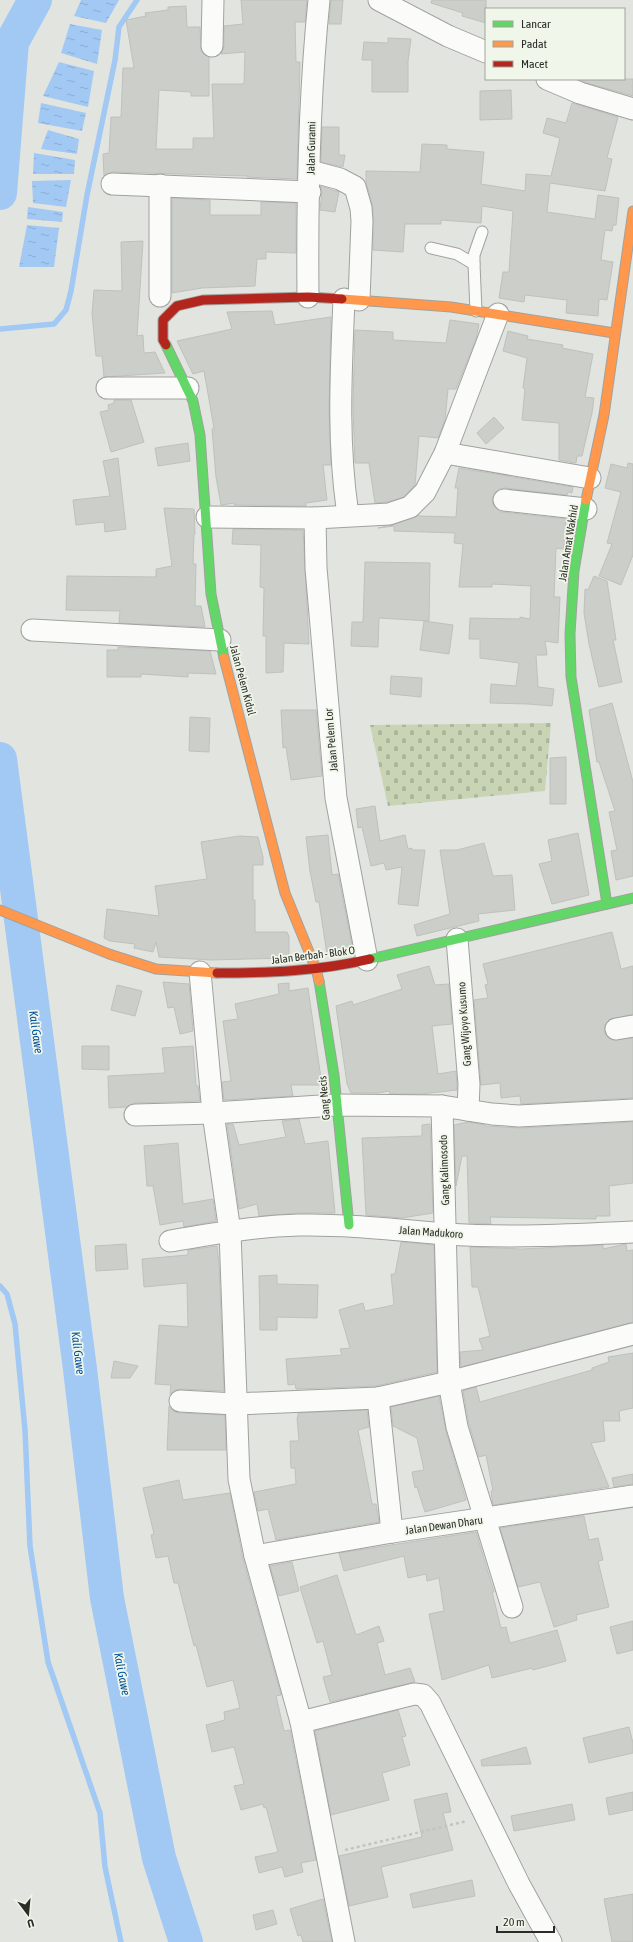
<svg xmlns="http://www.w3.org/2000/svg" width="633" height="1942" font-family="'Asap Condensed',sans-serif">
<defs>
<pattern id="cemetery-stones" width="16" height="16" patternUnits="userSpaceOnUse"><rect width="16" height="16" fill="#c8d4b4"/><path d="M2 7V4a2 2 0 0 1 4 0v3zM10 15v-3a2 2 0 0 1 4 0v3z" fill="#acb69b"/></pattern>
<pattern id="water-ripples" width="26" height="14" patternUnits="userSpaceOnUse"><rect width="26" height="14" fill="#a2c8f4"/><path d="M2 4q2-2 4 0t4 0M15 11q2-2 4 0t4 0" fill="none" stroke="#8cacd1"/></pattern>
</defs>
<rect width="100%" height="100%" fill="#e2e5df"/>
<polygon fill="url(#cemetery-stones)" points="551,723 545,791 388,806 370,725"/>
<g fill="url(#water-ripples)">
<polygon points="81,0 119,0 106,23 74,16"/>
<polygon points="70,24 102,30 97,64 61,53"/>
<polygon points="59,62 94,71 88,107 43,96"/>
<polygon points="41,103 86,113 82,131 38,123"/>
<polygon points="48,130 79,139 77,154 41,149"/>
<polygon points="34,153 75,160 74,174 33,174"/>
<polygon points="71,180 66,207 33,203 32,181"/>
<polygon points="28,207 63,212 62,222 27,219"/>
<polygon points="27,225 59,228 54,267 19,267"/>
</g>
<g fill="none" stroke-linecap="round" stroke-linejoin="round">
<g stroke="#a2c8f4" stroke-width="5.5">
<polyline points="0,329 54,324 66,310 71,291 87,195 115,60 119,27 137,0"/>
<polyline points="0,1286 7,1294 15,1324 25,1430 30,1546 48,1662 100,1813 105,1867 121,1942"/>
</g>
<g stroke="#a2c8f4" stroke-width="34">
<polyline points="0,193 12,42 35,0"/>
<polyline points="0,759 80,1369 107,1598 159,1858 186,1942"/>
</g>
</g>
<g fill="#cbcec9" stroke="#bec1bc">
<polygon points="241,0 307,0 305,22 295,22 296,62 300,62 297,179 247,177 247,176 112,172 104,176 103,154 109,153 111,117 121,117 123,68 134,68 126,20 146,16 145,13 168,10 168,7 186,6 187,27 200,27 201,51 209,57 209,96 191,96 191,92 159,90 156,149 193,149 193,138 214,138 212,84 244,84 245,52 221,54 224,46 224,26 243,24"/>
<polygon points="331,0 343,0 341,24 329,24"/>
<polygon points="432,0 486,0 486,23 462,16 463,13 431,3"/>
<polygon points="388,38 411,39 408,61 408,92 372,92 372,60 362,60 364,42 388,43"/>
<polygon points="579,79 633,79 633,96 584,82"/>
<polygon points="511,90 512,119 480,120 480,91"/>
<polygon points="572,103 618,117 607,158 612,159 605,191 550,183 547,212 595,219 598,195 619,198 616,225 613,225 612,231 605,230 601,260 613,262 607,300 599,299 598,316 566,313 567,300 525,295 524,302 499,298 503,272 509,272 513,211 482,206 481,223 441,220 441,224 405,224 403,252 373,250 373,207 366,182 366,171 420,172 422,144 447,145 447,149 484,152 481,184 525,191 526,174 551,176 560,138 543,133 547,118 566,123"/>
<polygon points="322,127 339,127 339,155 345,155 343,167 321,162"/>
<polygon points="320,186 339,192 335,212 320,210 322,192"/>
<polygon points="172,198 210,200 210,215 261,215 261,202 296,203 296,253 266,252 266,259 257,259 255,286 202,288 172,293"/>
<polygon points="143,241 137,336 143,335 144,353 155,352 165,373 104,377 102,356 96,356 92,313 94,290 122,291 121,242"/>
<polygon points="272,311 275,325 331,317 329,407 331,465 323,465 327,500 306,503 306,506 234,505 235,503 221,505 216,477 212,429 214,428 204,371 193,374 177,341 232,329 227,312"/>
<polygon points="450,320 479,324 476,339 456,389 448,389 445,420 438,438 419,436 415,485 404,497 387,502 375,503 369,463 355,463 353,407 355,330 393,332 393,340 446,343"/>
<polygon points="508,331 528,336 527,339 563,345 562,348 593,354 585,397 594,398 592,413 582,456 577,456 576,463 559,460 559,423 522,420 525,389 523,388 527,358 503,351"/>
<polygon points="114,400 131,400 144,442 111,452 100,412 109,410 108,405 114,403"/>
<polygon points="494,417 504,428 486,444 477,433"/>
<polygon points="188,443 190,461 158,466 155,448"/>
<polygon points="118,458 126,529 105,532 104,522 76,525 73,500 110,496 103,461"/>
<polygon points="628,463 633,464 633,555 621,585 599,576 612,544 607,543 621,492 605,488 611,464 627,468"/>
<polygon points="459,468 573,487 572,493 568,492 567,495 505,488 499,489 495,493 492,499 493,505 497,509 502,512 566,519 564,549 556,548 554,597 560,597 558,643 545,641 547,655 536,655 538,687 554,689 552,706 528,704 490,703 491,684 516,686 519,663 480,658 480,639 469,639 470,618 520,619 520,617 530,619 531,586 492,584 492,587 459,587 463,544 454,543 455,533 394,531 394,526 378,528 393,525 419,515 419,516 456,517 458,488 455,488"/>
<polygon points="164,508 194,509 195,534 194,534 193,564 196,564 195,606 201,606 205,627 119,623 120,611 66,610 67,576 156,577 156,569 172,566"/>
<polygon points="233,529 303,530 309,644 284,643 283,672 266,673 266,636 263,636 264,588 260,587 261,545 232,544"/>
<polygon points="365,562 430,563 429,621 379,618 378,647 351,646 352,622 363,622"/>
<polygon points="594,576 607,581 616,640 613,640 622,682 599,687 589,644 584,613 585,589 588,590"/>
<polygon points="424,621 453,625 449,654 420,650"/>
<polygon points="118,647 210,651 216,674 188,673 188,677 141,674 141,677 107,677 107,650 118,650"/>
<polygon points="391,676 422,678 421,697 390,694"/>
<polygon points="612,703 633,782 633,876 616,880 611,851 617,850 609,812 615,811 599,762 597,762 589,710"/>
<polygon points="281,710 316,710 322,776 291,780 286,747 283,748"/>
<polygon points="190,717 210,718 209,752 189,751"/>
<polygon points="566,757 566,804 550,804 550,758"/>
<polygon points="375,806 380,841 405,835 408,849 412,848 412,850 425,850 418,906 398,904 402,867 386,870 384,863 371,866 362,827 358,828 356,809"/>
<polygon points="578,833 589,895 552,904 539,864 552,861 548,840"/>
<polygon points="328,835 332,875 338,874 353,950 327,954 319,902 316,902 310,871 306,837"/>
<polygon points="239,836 258,837 263,857 263,865 253,865 253,900 255,900 255,932 287,932 289,936 289,958 211,960 159,957 156,942 153,952 134,948 135,944 110,941 104,938 107,909 159,916 155,886 207,879 201,842"/>
<polygon points="484,843 493,876 512,875 515,910 478,914 479,921 417,936 414,925 450,914 440,850 457,850"/>
<polygon points="612,932 621,969 633,966 633,1014 609,1020 605,1025 604,1031 607,1037 612,1040 633,1038 633,1098 521,1104 520,1096 501,1098 500,1083 481,1085 474,1000 488,998 485,985 488,984 483,964"/>
<polygon points="429,966 435,985 449,984 452,1024 432,1026 438,1074 456,1071 457,1090 421,1094 390,1094 389,1091 378,1093 351,1093 347,1084 336,1006 352,1001 353,1005 402,989 397,975"/>
<polygon points="163,982 189,984 193,1031 180,1034 174,1007 168,1008"/>
<polygon points="289,983 289,991 308,988 322,1085 291,1085 293,1096 224,1100 222,1082 231,1081 223,1021 238,1019 235,1004 279,994 278,984"/>
<polygon points="117,985 142,991 135,1016 111,1010"/>
<polygon points="82,1046 109,1046 109,1070 82,1069"/>
<polygon points="193,1046 196,1086 198,1086 200,1101 135,1103 126,1107 109,1108 108,1076 165,1073 162,1048"/>
<polygon points="299,1119 305,1144 328,1141 335,1213 298,1213 259,1216 257,1204 239,1209 227,1124 233,1124 239,1145 286,1137 282,1121"/>
<polygon points="468,1122 485,1125 485,1126 520,1128 633,1122 633,1183 609,1186 610,1216 596,1216 596,1219 490,1217 491,1224 469,1223 467,1156 462,1156 456,1186 454,1125"/>
<polygon points="430,1124 433,1213 402,1218 366,1215 362,1138 422,1136 422,1125"/>
<polygon points="178,1143 183,1204 213,1199 216,1221 184,1227 183,1221 160,1225 153,1186 147,1186 144,1146"/>
<polygon points="401,1242 434,1245 437,1372 376,1386 296,1389 295,1384 288,1385 286,1359 342,1355 340,1349 350,1348 339,1310 363,1303 365,1311 394,1305 391,1274 395,1274"/>
<polygon points="126,1244 128,1269 96,1271 95,1246"/>
<polygon points="626,1244 627,1251 633,1250 633,1322 461,1367 460,1352 483,1350 479,1339 490,1336 478,1287 472,1287 470,1247 522,1249 603,1245 603,1249"/>
<polygon points="217,1246 219,1264 224,1391 181,1389 175,1390 170,1394 171,1385 155,1384 159,1325 188,1327 187,1283 144,1287 142,1259 188,1255 188,1250"/>
<polygon points="277,1275 277,1284 318,1285 317,1318 277,1317 277,1330 260,1330 259,1276"/>
<polygon points="633,1353 633,1408 619,1411 620,1421 603,1421 605,1441 591,1443 609,1487 493,1505 491,1491 493,1491 486,1455 479,1457 469,1424 463,1391 476,1387 480,1402 592,1370 592,1368 609,1362 608,1357"/>
<polygon points="114,1361 138,1366 130,1378 111,1378"/>
<polygon points="439,1396 446,1431 466,1500 425,1512 417,1487 415,1488 412,1472 424,1470 417,1438 393,1426 391,1407"/>
<polygon points="169,1406 173,1411 179,1413 225,1415 226,1450 167,1450"/>
<polygon points="367,1410 369,1427 358,1430 372,1504 376,1504 379,1522 276,1540 268,1509 258,1511 254,1492 296,1484 295,1468 291,1468 290,1441 299,1441 297,1417 298,1417 298,1413"/>
<polygon points="633,1474 633,1484 614,1487 612,1478"/>
<polygon points="179,1480 183,1500 230,1493 243,1559 281,1695 276,1696 284,1731 290,1730 316,1860 301,1863 303,1872 285,1877 282,1867 259,1873 255,1857 278,1852 266,1807 264,1808 263,1804 241,1810 234,1786 244,1784 234,1747 212,1752 206,1725 225,1720 224,1712 240,1708 233,1680 207,1687 196,1645 194,1646 178,1583 174,1583 168,1556 156,1558 151,1535 154,1534 143,1488"/>
<polygon points="584,1516 589,1540 598,1538 603,1560 598,1561 609,1607 576,1615 577,1620 554,1627 540,1582 518,1587 500,1528"/>
<polygon points="476,1532 494,1592 492,1592 501,1628 506,1627 510,1643 557,1630 566,1661 533,1670 532,1668 492,1678 489,1665 442,1680 429,1614 444,1611 439,1578 427,1581 426,1574 408,1578 404,1556 344,1571 339,1553"/>
<polygon points="292,1562 299,1591 279,1596 270,1566"/>
<polygon points="337,1575 356,1635 379,1626 384,1641 377,1643 385,1675 410,1668 415,1682 330,1702 323,1677 332,1675 323,1641 317,1643 300,1587"/>
<polygon points="633,1621 633,1650 617,1654 610,1627"/>
<polygon points="398,1710 406,1736 402,1737 410,1765 382,1773 389,1800 331,1815 315,1731"/>
<polygon points="629,1727 633,1743 633,1753 589,1763 583,1738"/>
<polygon points="526,1747 531,1764 482,1766 481,1760"/>
<polygon points="633,1792 633,1810 609,1815 606,1798"/>
<polygon points="447,1793 451,1812 443,1813 453,1850 381,1867 388,1897 349,1906 339,1856 422,1837 414,1800"/>
<polygon points="572,1804 575,1820 514,1831 511,1816"/>
<polygon points="472,1880 475,1896 413,1908 410,1894"/>
<polygon points="633,1894 633,1942 612,1942 604,1899"/>
<polygon points="323,1899 332,1942 303,1942 301,1935 298,1936 290,1909"/>
<polygon points="273,1910 277,1924 256,1930 253,1915"/>
</g>
<g fill="none" stroke-linecap="round" stroke-linejoin="round">
<g stroke="#a1a29e" stroke-width="13">
<g id="lane">
<polyline points="431,248 457,254 474,264 476,311"/>
<polyline points="474,264 474,255 482,232"/>
</g>
</g>
<g stroke="#a1a29e" stroke-width="23">
<g id="street">
<polyline points="379,0 448,36 486,52"/>
<polyline points="212,46 213,0"/>
<polyline points="547,79 580,93 633,109"/>
<polyline points="310,171 340,179 355,187 361,208 362,221 359,300"/>
<polyline points="112,184 310,192"/>
<polyline points="160,185 160,296"/>
<path d="M308,297C307,198 309,98 319,0"/>
<path d="M344,299C341,373 337,441 348,515"/>
<polyline points="107,388 188,388"/>
<polyline points="445,453 590,478"/>
<polyline points="504,500 586,509"/>
<polyline points="207,517 315,518 389,514 410,507 425,492 445,453 498,314"/>
<polyline points="315,518 316,568 336,798 367,960"/>
<polyline points="32,630 220,640"/>
<polyline points="457,939 469,1084 468,1110"/>
<polyline points="200,972 213,1113 230,1232 239,1479 255,1556 301,1722 344,1942"/>
<polyline points="616,1029 633,1026"/>
<polyline points="442,1106 449,1382 457,1427 512,1607"/>
<polyline points="135,1115 213,1113 336,1105 442,1106 492,1114 519,1116 633,1110"/>
<path d="M170,1241C213,1234 256,1226 299,1225C348,1224 396,1230 445,1234C507,1238 570,1235 633,1232"/>
<polyline points="378,1398 392,1532"/>
<polyline points="180,1401 235,1404 378,1398 449,1382 633,1334"/>
<polyline points="255,1556 392,1532 633,1496"/>
<polyline points="301,1722 414,1694 423,1695 430,1703 519,1884 551,1942"/>
</g>
</g>
<g stroke="#a1a29e" stroke-width="11">
<g id="fast">
<polyline points="166,345 193,401 200,435 211,594 224,658"/>
<polyline points="586,500 574,571 570,634 571,677 607,904"/>
<polyline points="370,959 633,898"/>
<polyline points="319,981 334,1075 349,1225"/>
</g>
</g>
<g stroke="#a1a29e" stroke-width="11">
<g id="slow">
<polyline points="342,299 451,307 614,333"/>
<polyline points="586,500 604,415 633,211"/>
<polyline points="224,658 285,893 316,969 319,981"/>
<polyline points="0,910 109,954 156,969 217,973"/>
</g>
</g>
<g stroke="#a1a29e" stroke-width="11">
<g id="jam">
<polyline points="166,345 163,340 163,320 177,306 203,300 308,297 342,299"/>
<path d="M217,973C269,973 320,971 370,959"/>
</g>
</g>
<polyline stroke="#c2c4c1" stroke-width="2.5" stroke-dasharray="3 3" stroke-linecap="butt" points="345,1850 467,1821"/>
<use href="#lane" stroke="#fbfbfa" stroke-width="11"/>
<use href="#street" stroke="#fbfbfa" stroke-width="21"/>
<use href="#fast" stroke="#63d668" stroke-width="9"/>
<use href="#slow" stroke="#ff974d" stroke-width="9"/>
<use href="#jam" stroke="#b3261e" stroke-width="9"/>
</g>
<g text-anchor="middle" stroke-width="3.5" stroke-linejoin="round" paint-order="stroke">
<g font-size="11" fill="#2a2c27" stroke="#f0f6e9">
<text transform="translate(311 148) rotate(-89)" y="4">Jalan Gurami</text>
<text transform="translate(568 543) rotate(-81)" y="4">Jalan Amat Wakhid</text>
<text transform="translate(243 680) rotate(75)" y="4">Jalan Pelem Kidul</text>
<text transform="translate(331 740) rotate(-95)" y="4">Jalan Pelem Lor</text>
<text transform="translate(313 955) rotate(-7)" y="4">Jalan Berbah - Blok O</text>
<text transform="translate(464 1024) rotate(-94)" y="4">Gang Wijoyo Kusumo</text>
<text transform="translate(324 1098) rotate(-95)" y="4">Gang Necis</text>
<text transform="translate(444 1170) rotate(-92)" y="4">Gang Kalimosodo</text>
<text transform="translate(431 1232) rotate(4)" y="4">Jalan Madukoro</text>
<text transform="translate(444 1525) rotate(-8)" y="4">Jalan Dewan Dharu</text>
</g>
<g font-size="12" font-style="italic" fill="#004f9a" stroke="#f0f6e9">
<text transform="translate(36 1032) rotate(82)" y="4">Kali Gawe</text>
<text transform="translate(78 1353) rotate(83)" y="4">Kali Gawe</text>
<text transform="translate(122 1674) rotate(79)" y="4">Kali Gawe</text>
</g>
</g>
<rect x="485" y="8" width="140" height="72" fill="#f0f6e9" stroke="#a1a59b"/>
<rect x="493" y="21" width="20" height="6" fill="#63d668" stroke="#a1a59b"/>
<text x="521" y="28" font-size="12" fill="#2a2c27">Lancar</text>
<rect x="493" y="41" width="20" height="6" fill="#ff974d" stroke="#a1a59b"/>
<text x="521" y="48" font-size="12" fill="#2a2c27">Padat</text>
<rect x="493" y="61" width="20" height="6" fill="#b3261e" stroke="#a1a59b"/>
<text x="521" y="68" font-size="12" fill="#2a2c27">Macet</text>
<g transform="translate(28 1914) rotate(164)" stroke="#f0f6e9" stroke-width="3" paint-order="stroke">
<path d="M0-3L7 15L0 10L-7 15Z" fill="#2a2c27"/>
<text y="-6" font-size="11" font-weight="bold" text-anchor="middle" fill="#2a2c27">U</text>
</g>
<path d="M497 1926v6h57v-6" fill="none" stroke="#2a2c27" stroke-width="2"/>
<text x="503" y="1926" font-size="12" fill="#2a2c27" stroke="#f0f6e9" stroke-width="3" paint-order="stroke">20 m</text>
</svg>
